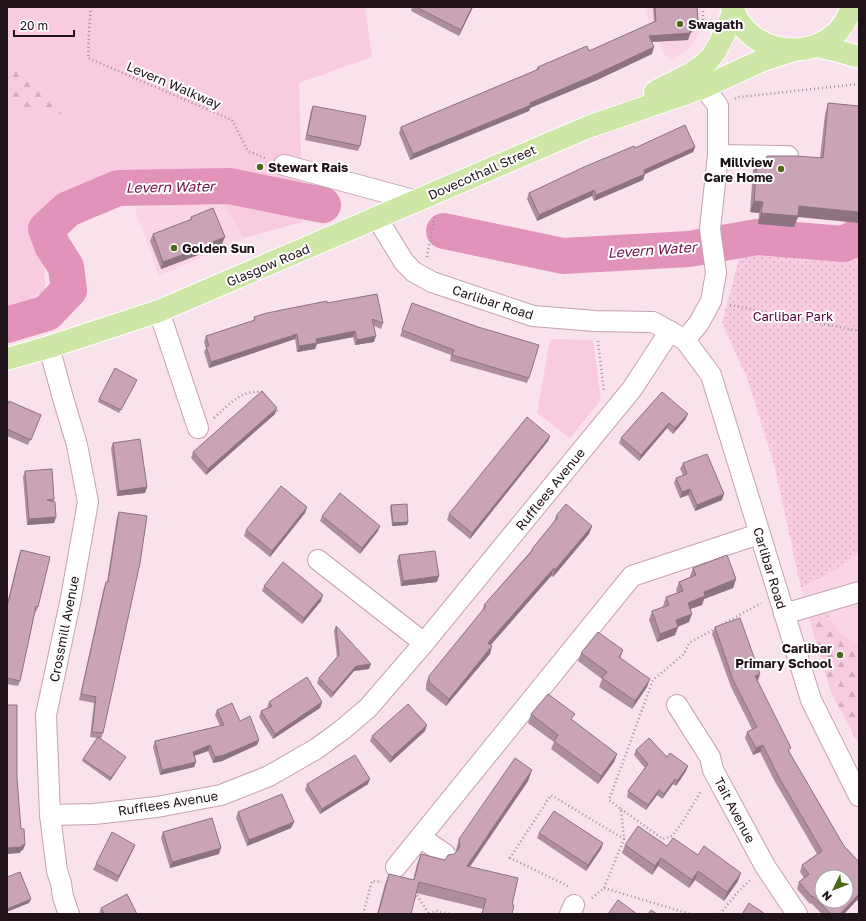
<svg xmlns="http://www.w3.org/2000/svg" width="866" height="921" font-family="'Golos Text',sans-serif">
<defs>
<pattern id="forest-firs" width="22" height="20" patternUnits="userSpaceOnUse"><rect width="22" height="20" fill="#f9cbe1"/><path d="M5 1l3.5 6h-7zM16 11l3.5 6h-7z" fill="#d5adc0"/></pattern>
<pattern id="park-dots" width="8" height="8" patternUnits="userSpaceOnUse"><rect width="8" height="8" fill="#f9cbe1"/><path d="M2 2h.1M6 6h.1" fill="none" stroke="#d5adc0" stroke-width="1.8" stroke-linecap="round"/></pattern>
</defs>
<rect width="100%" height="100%" fill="#fae2ed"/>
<g fill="#fad5e6">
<polygon points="648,7 700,7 702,20 699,34 691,47 669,61 656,39 645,12"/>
<polygon points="220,196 244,238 159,276 134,207"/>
<polygon points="859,553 859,745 831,692 801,588 844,565"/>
</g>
<g fill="#f9cbe1">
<polygon points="7,7 365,7 372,57 299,83 303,222 244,238 206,173 102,188 44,228 45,291 22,304 7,307 7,105 73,115 7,63"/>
<polygon points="550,339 593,340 601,400 570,438 537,413"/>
</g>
<g fill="url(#forest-firs)">
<polygon points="7,63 74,116 7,105"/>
<polygon points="826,612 842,635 859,644 859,745 831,692 809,618"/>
</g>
<polygon fill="url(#park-dots)" points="859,225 859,553 844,565 801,588 774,464 747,378 722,323 747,228 840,232"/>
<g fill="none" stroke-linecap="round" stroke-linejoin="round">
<g stroke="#e193ba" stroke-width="36">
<polyline points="444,231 563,256 689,249 757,237 844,244 859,236"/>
<polyline points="7,325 47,313 69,290 66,267 52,245 46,229 68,209 118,188 229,186 323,205"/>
</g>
<g stroke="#c6a1b2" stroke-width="22">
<g id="minor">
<polyline points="718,155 788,156"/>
<polyline points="284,165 417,201"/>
<polyline points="377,218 404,262 414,272 432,282 533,316 595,321 653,322 685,340 711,375 811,700 859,796"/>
<polyline points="159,311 198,428"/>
<polyline points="685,340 699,323 711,301 716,273 710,229 718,155 718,106 704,87"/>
<polyline points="49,347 63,398 77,445 88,502 71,598 46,715 50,815 57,871 61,883 63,897 69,914"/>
<polyline points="318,560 424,643"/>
<polyline points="784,614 859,592"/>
<polyline points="677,705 710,757 713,770 765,866 797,914"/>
<polyline points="50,815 94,814 157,807 221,795 269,776 316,749 342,730 368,708 424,643 632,389 670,331"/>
<polyline points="421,838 445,854"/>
<polyline points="396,867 632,576 759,534"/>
<polyline points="570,914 574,905"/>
</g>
</g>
<g stroke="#fff" stroke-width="24">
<g id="major">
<path d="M732,7C745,49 801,63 834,35C843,28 848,17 852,7"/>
<polyline points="816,46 835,50 859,57"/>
<path d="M655,92C673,82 699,73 712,56C722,43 727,26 734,11"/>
<polyline points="7,359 49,347 159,311 588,127 704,87 763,60 794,50"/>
</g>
</g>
<g stroke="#a38f99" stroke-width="2.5" stroke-dasharray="1 3" stroke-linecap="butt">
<polyline points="91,7 89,31 88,58 232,120 248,151 265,158"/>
<polyline points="703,7 703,27"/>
<polyline points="735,99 739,97 859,84"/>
<polyline points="427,257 435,215"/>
<polyline points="730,305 859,331"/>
<polyline points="598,341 604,392"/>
<polyline points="275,407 279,413"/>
<path d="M214,418C230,404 240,390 262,392L263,394"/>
<polyline points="621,809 663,839 672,836 682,823 701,791"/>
<polyline points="568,886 510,858 551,795 624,839"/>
<polyline points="604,888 690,914"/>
<polyline points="415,892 429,914"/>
<polyline points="592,898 604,888 624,839 621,809 609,800 653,680 684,654 689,643 761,603"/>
<polyline points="363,914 372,881 382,882"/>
<polyline points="429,914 436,911 450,914"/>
<polyline points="720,914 737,893 750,880"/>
</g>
<use href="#minor" stroke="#fff" stroke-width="20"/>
<use href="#major" stroke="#cee6a6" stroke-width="22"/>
</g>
<g fill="#ae8d9d">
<polygon points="412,7 473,7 459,36 411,11"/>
<polygon points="653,7 697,7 698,22 696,28 693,29 691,33 690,34 688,40 652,42 652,54 597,80 530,108 529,111 410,160 399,133 401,127 536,70 538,67 589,51 654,22"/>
<polygon points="828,103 859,106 798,217 794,227 758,224 759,213 750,212 753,170 757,160 765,160 767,156 820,158 825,114"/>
<polygon points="313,106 360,146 358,151 305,140 311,111"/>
<polygon points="695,147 693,152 645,174 643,180 594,201 592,196 537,221 527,199 529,193 635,148"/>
<polygon points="191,217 222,244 199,253 198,255 161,269 150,241 153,234 190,220"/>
<polygon points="327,303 383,323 381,329 374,326 374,342 355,345 353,337 317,344 315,349 297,352 295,339 209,368 204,352 206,348 204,342 206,336 253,321 254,317"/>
<polygon points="412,303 529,378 527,383 450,361 451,355 400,336"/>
<polygon points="136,383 119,413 98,402 99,399"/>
<polygon points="662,392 685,420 673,434 667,428 639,461 619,443 621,438"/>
<polygon points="7,405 41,415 28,445 7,436"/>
<polygon points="275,414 206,475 191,458 193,452"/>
<polygon points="550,436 548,441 470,539 447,520 449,514"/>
<polygon points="113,443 147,487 145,493 117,496 111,448"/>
<polygon points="683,463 722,500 695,511 688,495 680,498 674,483 676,478 683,475 680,469"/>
<polygon points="25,471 54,499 54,501 56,517 54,523 27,525 23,477"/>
<polygon points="391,505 408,522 407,525 392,526 390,508"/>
<polygon points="307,507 305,513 270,557 244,536 246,530"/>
<polygon points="119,512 103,733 101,739 100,739 126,757 110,781 82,761 83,759 97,738 90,737 94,703 79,700 104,587 107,582 117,517"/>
<polygon points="322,516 378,531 360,554 320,521"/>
<polygon points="556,516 592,526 589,534 553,577 551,576 491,645 490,654 446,706 426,690 426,684 429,676 482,612 484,605 530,552 532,549 554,522"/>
<polygon points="21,550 38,607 36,612 35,612 20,681 18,686 7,684 7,604 19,555"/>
<polygon points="399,555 439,576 437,582 401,586 397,561"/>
<polygon points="693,568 736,579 733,588 704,599 702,605 690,609 689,622 678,626 678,627 675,635 657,642 649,620 652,611 663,607 663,606 666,597 677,593 676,590 679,582 690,577 690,576"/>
<polygon points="264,586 321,601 302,624 262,591"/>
<polygon points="336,626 369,669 354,671 331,698 317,683 319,678 337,657 334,631"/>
<polygon points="715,627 758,681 790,753 844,846 859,862 859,902 857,900 844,914 822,914 811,903 810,904 797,889 799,882 804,878 800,872 802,865 817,854 774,780 760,752 753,755 745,738 747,732 752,729 731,687 712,634"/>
<polygon points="581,653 621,658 647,687 632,709 599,687 602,679 578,661"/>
<polygon points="269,702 322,702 320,708 273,739 259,717 261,711 267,708"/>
<polygon points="217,710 240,721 259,740 257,745 222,761 213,763 208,751 194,756 196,762 194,767 160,775 153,747 155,741 220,726 215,715"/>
<polygon points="531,714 572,721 617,754 614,762 598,784 551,749 554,742 528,723"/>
<polygon points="425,731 390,763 370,741 372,736"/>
<polygon points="636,750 667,757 686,771 676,786 673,784 662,799 657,795 646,810 627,797 628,791 645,768 634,755"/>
<polygon points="532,770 528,781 470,867 512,905 512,914 481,914 483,909 416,893 411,914 377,914 385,884 389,874 413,880 417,864 421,854 445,860 454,854 456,852 456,850 459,839"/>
<polygon points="307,784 368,784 320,814 305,790"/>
<polygon points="238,812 294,822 291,828 247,846 236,818"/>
<polygon points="163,832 219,854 170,868 161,838"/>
<polygon points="539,833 603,843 601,849 586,871 537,838"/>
<polygon points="625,845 667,846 698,855 738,881 724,901 695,880 689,888 658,866 652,875 622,853"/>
<polygon points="133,850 117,882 93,870 96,864"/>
<polygon points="101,908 137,914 99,914"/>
</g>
<g fill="#8d737f">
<polygon points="472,7 473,7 472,9 459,36 461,30"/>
<polygon points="698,22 696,28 693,29 691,33 690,34 688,40 647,42 649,36 690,28 693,23"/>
<polygon points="654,47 652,54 597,80 530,108 529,111 410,160 413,154"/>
<polygon points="695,147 693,152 645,174 643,180 594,201 596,195 644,170"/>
<polygon points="594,190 592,196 537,221 539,215"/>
<polygon points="754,201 763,202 759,213 750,212"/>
<polygon points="799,206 859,212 859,223 798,217 794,227 758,224 761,213"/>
<polygon points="225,237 222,244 199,253 198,255 161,269 163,262 200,247"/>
<polygon points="355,331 353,337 317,344 315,349 297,352 299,346 316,339"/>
<polygon points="297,334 295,339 209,368 211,362"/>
<polygon points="376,336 374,342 355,345 357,340"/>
<polygon points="277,408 275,414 206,475 208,469"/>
<polygon points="688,414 685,420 673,434 675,428"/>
<polygon points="669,423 667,428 639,461 641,455"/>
<polygon points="550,436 548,441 470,539 472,533"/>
<polygon points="147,487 145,493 117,496 119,491"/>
<polygon points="690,489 688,495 680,498 682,492"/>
<polygon points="724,494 722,500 695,511 697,505"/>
<polygon points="307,507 305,513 270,557 272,551"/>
<polygon points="56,517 54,523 27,525 29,519"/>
<polygon points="408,522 407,525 392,526 393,523"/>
<polygon points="380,526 378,531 360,554 362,548"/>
<polygon points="592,526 589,534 553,577 555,570"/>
<polygon points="554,568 551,576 486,650 488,643"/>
<polygon points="439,576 437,582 401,586 403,581"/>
<polygon points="736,579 733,588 704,599 702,605 685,611 688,603 704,592"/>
<polygon points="323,595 321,601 302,624 304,618"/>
<polygon points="692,614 689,622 673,629 676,620"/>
<polygon points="678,627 675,635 657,642 660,634"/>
<polygon points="492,646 490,654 446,706 449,699"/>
<polygon points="623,650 620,658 619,657"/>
<polygon points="371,664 369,669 354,671 331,698 333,693 356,666"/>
<polygon points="760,674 758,681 755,676"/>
<polygon points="650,679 647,687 632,709 635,701"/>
<polygon points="322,702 320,708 273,739 275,734"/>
<polygon points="427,725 425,731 390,763 392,757"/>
<polygon points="259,740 257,745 222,761 213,763 215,757"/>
<polygon points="210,745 208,751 191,757 193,752"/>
<polygon points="763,745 760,752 753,755 756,748"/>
<polygon points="617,754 614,762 598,784 601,776"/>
<polygon points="126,757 110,781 111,778"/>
<polygon points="196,762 194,767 160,775 162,770"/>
<polygon points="688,766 686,771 676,786 677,781"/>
<polygon points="532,770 528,781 463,876 467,866"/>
<polygon points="370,779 368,784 320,814 322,809"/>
<polygon points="675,779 673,784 662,799 664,794"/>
<polygon points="659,790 657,795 646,810 648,805"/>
<polygon points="294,822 291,828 247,846 249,840"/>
<polygon points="603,843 601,849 586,871 588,865"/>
<polygon points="25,845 23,850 21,851 20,853 7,854 7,848"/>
<polygon points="135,845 133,850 117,882 119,876"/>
<polygon points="221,848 219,854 170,868 172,862"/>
<polygon points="661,858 658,866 652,875 655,866"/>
<polygon points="698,871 695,880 689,888 692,880"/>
<polygon points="741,873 738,881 724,901 727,892"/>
<polygon points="859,894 857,900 844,914 840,914"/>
<polygon points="31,899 29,903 7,912 7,909"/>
</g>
<g fill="#caa4b6" stroke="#8d737f" fill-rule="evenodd">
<polygon points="416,7 472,7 461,30"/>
<polygon points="655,7 697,7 698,22 693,23 693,27 690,28 690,33 649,36 654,47 599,73 530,103 531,105 413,154 401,127 539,69 538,67 587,46 589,51 656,21"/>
<polygon points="828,103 859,106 859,212 799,206 798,216 761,213 763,202 754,201 757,160 766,161 767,156 796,156 823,158"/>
<polygon points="313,106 366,116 360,146 307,135"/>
<polygon points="685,125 695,147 644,170 645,174 596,195 594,190 539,215 529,193 584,167 634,146 635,148"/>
<polygon points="213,208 225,237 200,247 201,248 163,262 153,234 192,219 191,217"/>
<polygon points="377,294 383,323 372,319 376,336 357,340 355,331 316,339 317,343 299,346 297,334 211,362 206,346 209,346 206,336 255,320 254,317 267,313 327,301 327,303"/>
<polygon points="412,303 478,327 539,345 529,378 452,355 454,350 402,330"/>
<polygon points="115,368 137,380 121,410 99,399"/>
<polygon points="262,391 277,408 208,469 193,452"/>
<polygon points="662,392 688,414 675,428 669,423 641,455 621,438"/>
<polygon points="9,401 41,415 31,440 7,429 7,405"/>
<polygon points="527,417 550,436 472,533 449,514"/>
<polygon points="140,439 147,487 119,491 113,443"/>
<polygon points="707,454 724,494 697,505 690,489 682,492 676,478 687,474 683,463"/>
<polygon points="52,469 54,499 47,500 55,502 56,517 29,519 25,471"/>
<polygon points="281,486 307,507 272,551 246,530"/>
<polygon points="340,493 380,526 362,548 322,516"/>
<polygon points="407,504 408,522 393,523 391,505"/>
<polygon points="566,504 592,526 555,570 554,568 488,643 492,646 449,699 429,682 429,676 486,606 484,605 533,550 532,549 558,517 556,516"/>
<polygon points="119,512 147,516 140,563 103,733 92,732 96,697 81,694 106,582 108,582"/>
<polygon points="21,550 50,557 38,607 36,606 20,681 7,678 7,607"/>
<polygon points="435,551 439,576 403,581 399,555"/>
<polygon points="727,555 736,579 704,592 705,596 688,603 692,614 676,620 678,627 660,634 652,611 669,605 666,597 683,591 679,582 696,575 693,568"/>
<polygon points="283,562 323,595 304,618 264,586"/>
<path d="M740,618L760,674L755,676L791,748L788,750L844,846L859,862V894L840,914H831L813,896L812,897L799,882L809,874L802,865L822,851L777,774L763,745L756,748L747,732L757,727L733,680L715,627ZM822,877H846V901H822Z"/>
<polygon points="336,626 371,664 356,666 333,693 319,678 339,655"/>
<polygon points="598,632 623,650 619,657 650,679 635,701 602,678 607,672 581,653"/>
<polygon points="307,677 322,702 275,734 261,711 272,706 269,702"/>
<polygon points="548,694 575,714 571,719 617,754 601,776 554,741 558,735 531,714"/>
<polygon points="232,703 240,721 250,716 259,740 224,755 215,757 210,745 193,752 196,762 162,770 155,741 224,725 217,710"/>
<polygon points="408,704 427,725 392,757 372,736"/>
<polygon points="7,705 17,705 17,779 21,829 24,829 25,845 22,845 22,847 7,848"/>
<polygon points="98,737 126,757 111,778 83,759"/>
<polygon points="649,738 667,757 670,753 688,766 677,781 675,779 664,794 659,790 648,805 628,791 648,764 636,750"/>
<polygon points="355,755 370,779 322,809 307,784"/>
<polygon points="515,758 532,770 467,866 518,878 512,905 514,905 512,914 482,914 486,899 419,882 411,914 378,914 389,874 414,880 421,854 445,860 448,855 454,854 458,850 460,845 459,839"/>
<polygon points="282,794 294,822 249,840 238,812"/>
<polygon points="554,811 603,843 588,865 539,833"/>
<polygon points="212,818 221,848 172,862 163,832"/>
<polygon points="638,826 667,846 673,838 698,855 704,846 741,873 727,892 698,871 692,880 661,858 655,866 625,845"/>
<polygon points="112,832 135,845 119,876 96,864"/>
<polygon points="20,872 31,899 7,909 7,877"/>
<polygon points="127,894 137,914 104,914 101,908"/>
<polygon points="618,900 637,914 608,914"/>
<polygon points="749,903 765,914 742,914"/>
<polygon points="651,910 657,914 648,914"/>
</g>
<g fill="#4e681a" stroke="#fff" stroke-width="1.5">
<circle cx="680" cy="24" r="4"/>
<circle cx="260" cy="167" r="4"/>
<circle cx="781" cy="169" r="4"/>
<circle cx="174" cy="248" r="4"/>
<circle cx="840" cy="655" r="4"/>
</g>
<g text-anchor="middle" stroke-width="4" stroke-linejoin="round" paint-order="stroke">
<g font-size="13" font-weight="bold" fill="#1f1218" stroke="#fff" text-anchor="start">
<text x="688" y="29">Swagath</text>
<text x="773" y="167" text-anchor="end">Millview<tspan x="773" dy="15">Care Home</tspan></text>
<text x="268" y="172">Stewart Rais</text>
<text x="182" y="253">Golden Sun</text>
<text x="832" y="653" text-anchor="end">Carlibar<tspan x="832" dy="15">Primary School</tspan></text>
</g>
<g font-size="13" fill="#1f1218" stroke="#fff">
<text transform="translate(174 85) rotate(23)" y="5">Levern Walkway</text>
<text transform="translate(482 172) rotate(-24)" y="5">Dovecothall Street</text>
<text transform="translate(268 265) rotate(-23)" y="5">Glasgow Road</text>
<text transform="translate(493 302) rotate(18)" y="5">Carlibar Road</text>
<text transform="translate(550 489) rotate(-51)" y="5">Rufflees Avenue</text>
<text transform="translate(770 568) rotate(73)" y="5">Carlibar Road</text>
<text transform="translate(64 629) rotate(-79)" y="5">Crossmill Avenue</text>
<text transform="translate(168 803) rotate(-9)" y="5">Rufflees Avenue</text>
<text transform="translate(735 810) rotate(62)" y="5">Tait Avenue</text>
</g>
<g font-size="13" fill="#5f003f" stroke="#fff">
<text x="793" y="321">Carlibar Park</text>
</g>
<g font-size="14" font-style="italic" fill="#6e134b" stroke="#fff">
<text transform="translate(170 187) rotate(-1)" y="5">Levern Water</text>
<text transform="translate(652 250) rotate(-4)" y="5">Levern Water</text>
</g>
</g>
<rect width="866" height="921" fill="none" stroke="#1f1218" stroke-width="16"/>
<g transform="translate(834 889) rotate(227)"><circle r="19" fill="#ffffff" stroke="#a5a0a3"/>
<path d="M0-3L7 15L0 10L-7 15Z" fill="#4e681a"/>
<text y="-6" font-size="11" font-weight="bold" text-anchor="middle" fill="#1f1218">N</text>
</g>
<path d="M14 30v6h60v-6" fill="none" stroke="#1f1218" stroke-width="2"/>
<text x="20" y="30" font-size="12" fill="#1f1218" stroke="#ffffff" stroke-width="3" paint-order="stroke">20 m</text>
</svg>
